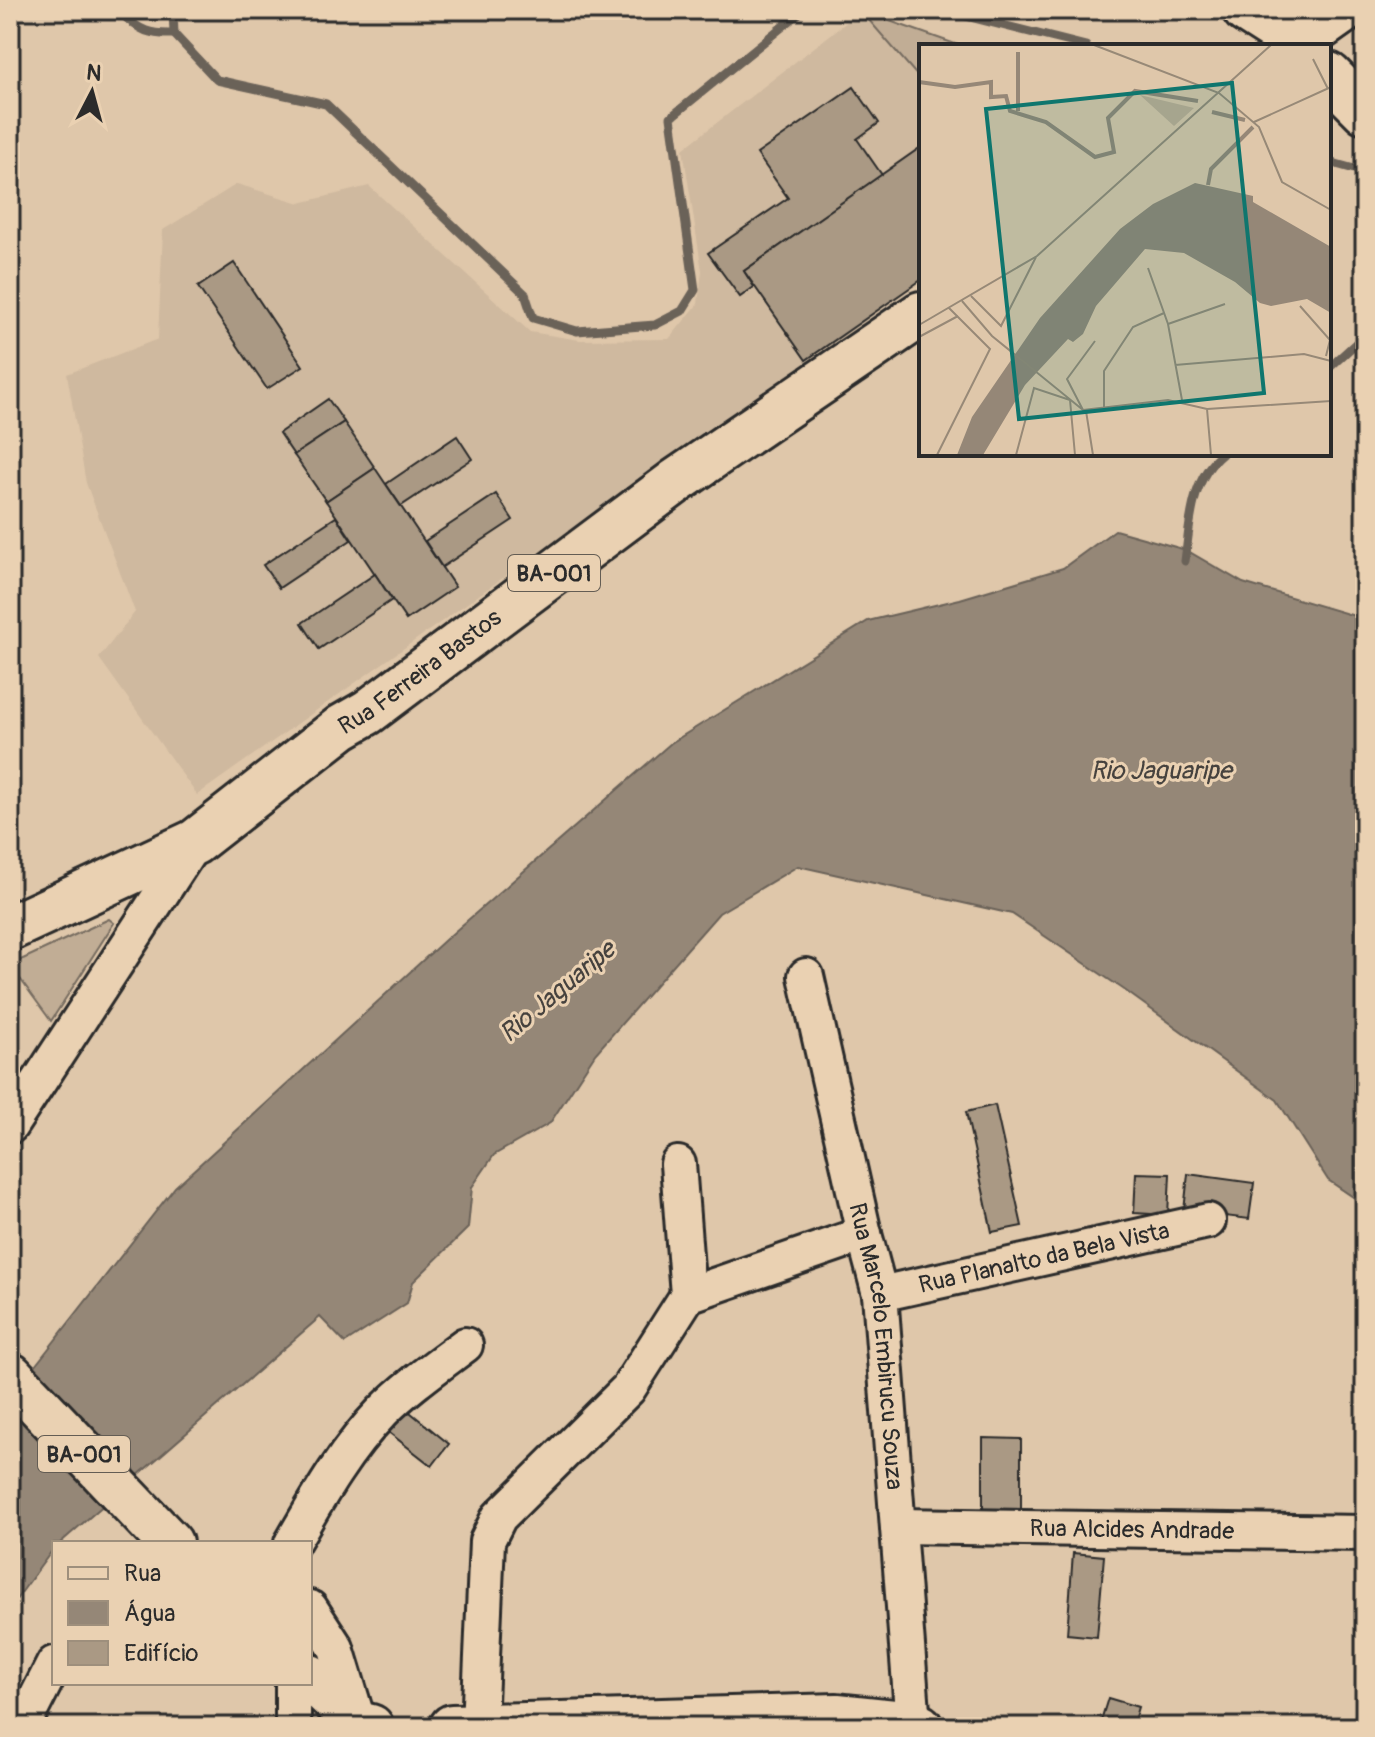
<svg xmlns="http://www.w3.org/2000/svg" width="1375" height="1737" font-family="Pangolin,sans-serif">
<rect width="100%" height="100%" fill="#dfc7aa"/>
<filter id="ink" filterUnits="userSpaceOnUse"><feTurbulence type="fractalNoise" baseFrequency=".0125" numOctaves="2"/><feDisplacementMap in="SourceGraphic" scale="16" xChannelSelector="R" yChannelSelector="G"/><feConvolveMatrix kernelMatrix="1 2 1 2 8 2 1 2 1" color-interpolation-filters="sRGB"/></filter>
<g filter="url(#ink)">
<polygon fill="#cfb99f" points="861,11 921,80 921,281 197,795 99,658 135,612 86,483 67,374 158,339 163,230 237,184 300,203 369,186 530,332 580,340 669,339 698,304 702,271 683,149"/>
<g fill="#c1ad95" stroke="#766c60" stroke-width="2">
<polygon points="861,11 961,46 921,46 921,80"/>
<polygon points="109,919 114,923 51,1021 10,965"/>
</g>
<polygon fill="#958777" stroke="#6b6259" stroke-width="2" points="1115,530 1186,550 1243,583 1365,619 1365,1205 1328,1180 1277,1100 1123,989 1012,914 798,866 719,913 595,1054 550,1123 494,1155 472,1187 468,1228 413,1282 407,1303 345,1343 320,1317 60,1543 54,1543 54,1548 10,1608 10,1398 175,1187 445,940 671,743 868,621 960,599 1063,568"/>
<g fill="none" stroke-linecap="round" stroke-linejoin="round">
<g stroke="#6b6259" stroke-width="9">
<path d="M122,10V14C140,31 150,35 174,34"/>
<polyline points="173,10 174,34 217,80 326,104 525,294 533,318 577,331 655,325 682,311 695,290 671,117 803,10"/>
<polyline points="942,10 1086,46"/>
<polyline points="1329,162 1365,172"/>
<polyline points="1329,368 1365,335"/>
<path d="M1185,561C1190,524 1191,479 1222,454"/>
</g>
</g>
<g fill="#aa9984" stroke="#2b2b2b" stroke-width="2">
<polygon points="854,87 879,123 857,139 882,175 744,271 754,287 740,297 708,253 788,198 757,154"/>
<polygon points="921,147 921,280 806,360 744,271"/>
<polygon points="234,263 303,366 267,389 198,287"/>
<polygon points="328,399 344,422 294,455 279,433"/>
<polygon points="344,422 375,468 326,501 294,455"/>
<polygon points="457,436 472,459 401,506 386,484"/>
<polygon points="375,468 455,587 406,620 326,501"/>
<polygon points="496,494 513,520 442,567 425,541"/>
<polygon points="336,517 351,540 279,588 263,565"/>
<polygon points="375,574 392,600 319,649 302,623"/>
<polygon points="995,1105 1022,1226 992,1232 966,1112"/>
<polygon points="1136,1173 1170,1174 1168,1215 1134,1213"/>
<polygon points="1188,1174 1254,1183 1249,1219 1184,1211"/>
<polygon points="400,1404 449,1444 432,1466 382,1427"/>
<polygon points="983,1438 1021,1439 1021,1509 983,1509"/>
<polygon points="1073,1553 1104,1556 1097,1637 1067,1634"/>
<polygon points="1108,1698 1138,1707 1132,1727 1099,1727"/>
</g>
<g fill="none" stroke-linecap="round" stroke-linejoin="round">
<g stroke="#2b2b2b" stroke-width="40">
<g id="street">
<path id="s1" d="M806,976L864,1234L880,1294L913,1724"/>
<polyline points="10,1126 195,842"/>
<polyline points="678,1164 688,1295"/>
<path id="s2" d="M880,1294L1208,1221"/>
<path id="s3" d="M898,1526L1365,1533"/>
<path d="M292,1543C319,1496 345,1450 383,1411C408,1386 437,1366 465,1345"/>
<polyline points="310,1608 336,1648 359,1724"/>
<polyline points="479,1726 487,1541 499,1517 628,1389 688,1295 864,1234"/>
<polyline points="22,1727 54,1664"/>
<polyline points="293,1727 293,1683"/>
</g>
</g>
<g stroke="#2b2b2b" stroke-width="50">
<g id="secondary">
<polyline points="1245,10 1301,46"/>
<polyline points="1329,75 1365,111"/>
</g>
</g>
<g stroke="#2b2b2b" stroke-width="50">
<g id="primary">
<polyline points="1294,46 1345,10"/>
<path id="s4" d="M10,928L195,842L342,727L368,712L675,482L921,314"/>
<polyline points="10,1375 170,1543"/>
<polyline points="310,1677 359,1724 371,1727"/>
<polyline points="452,1727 837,1716 913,1724 920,1727"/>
</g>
</g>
<use href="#street" stroke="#ead1b2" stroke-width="34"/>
<use href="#secondary" stroke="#ead1b2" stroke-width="44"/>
<use href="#primary" stroke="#ead1b2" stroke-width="44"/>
</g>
</g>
<g text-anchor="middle" stroke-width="6" stroke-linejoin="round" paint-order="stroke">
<g fill="#ead1b2" stroke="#645d54" stroke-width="2">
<rect x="508" y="555" width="92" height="36" rx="6"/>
<rect x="38" y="1436" width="92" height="36" rx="6"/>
</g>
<g font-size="22" font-weight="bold" fill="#2b2b2b">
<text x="554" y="581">BA-001</text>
<text x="84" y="1462">BA-001</text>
</g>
<g font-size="24" fill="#2b2b2b" stroke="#ead1b2">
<text dy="8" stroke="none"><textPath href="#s4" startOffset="486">Rua Ferreira Bastos</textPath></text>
<text dy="8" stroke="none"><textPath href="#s2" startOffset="168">Rua Planalto da Bela Vista</textPath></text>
<text dy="8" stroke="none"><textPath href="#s1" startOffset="378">Rua Marcelo Embirucu Souza</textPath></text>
<text dy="8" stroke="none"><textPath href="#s3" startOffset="234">Rua Alcides Andrade</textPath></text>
</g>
<g font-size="26" font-style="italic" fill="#46423e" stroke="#ead1b2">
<text x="1161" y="779">Rio Jaguaripe</text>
<text transform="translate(557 991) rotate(-40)" y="9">Rio Jaguaripe</text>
</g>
</g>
<g transform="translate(919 44)">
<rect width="412" height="412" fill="#dfc7aa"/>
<path d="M221,51L275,64L255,82Z" fill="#c1ad95"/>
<path d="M276,139L334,152V158L412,203V269L388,255L352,262L341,259L316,238L265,209L226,205L177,262L164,290L154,298L149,295L106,341L64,411H38L53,373L121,274L201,185L234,160Z" fill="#958777"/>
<path fill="none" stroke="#958777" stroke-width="4" d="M99,8V67M0,38L36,43L72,38V53L87,52L91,67L127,78L176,113L195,108L189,74L216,47L279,57M293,68L326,76M289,141L292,125L334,83"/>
<path fill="none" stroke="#978977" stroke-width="2" d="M175,1L300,49L340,83L363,138L412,166M394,15L409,45M335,78L412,43M229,224L249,280L263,356M52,252L82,282L117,213M43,257L73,292L164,366L249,356L288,365L412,357M381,262L411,296L407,312M249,280L306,260M0,281L118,212L352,1M0,293L39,272M256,321L385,310L412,317M185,364V327L214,283L245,269M288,365L292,411M164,366L148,335L176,297M167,367L174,411M18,411L71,305L30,264M97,411L115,344L151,356L156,411"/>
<path fill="#0f766e" fill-opacity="0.15" stroke="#0f766e" stroke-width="4" d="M313,39L345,349L100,375L67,65Z"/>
<rect width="412" height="412" fill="none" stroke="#2b2b2b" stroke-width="4"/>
</g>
<rect width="1375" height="1737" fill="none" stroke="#ead1b2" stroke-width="40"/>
<rect x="20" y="20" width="1335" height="1697" fill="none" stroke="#2b2b2b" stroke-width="3" filter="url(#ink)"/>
<rect x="52" y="1541" width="260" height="144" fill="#ead1b2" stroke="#9e8f7c" stroke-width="2"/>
<rect x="68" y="1567" width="40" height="12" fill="#ead1b2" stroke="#9e8f7c" stroke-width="2"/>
<text x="124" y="1581" font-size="24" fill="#2b2b2b">Rua</text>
<rect x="68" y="1601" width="40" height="24" fill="#958777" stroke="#9e8f7c" stroke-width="2"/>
<text x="124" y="1621" font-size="24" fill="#2b2b2b">Água</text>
<rect x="68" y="1641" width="40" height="24" fill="#aa9984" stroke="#9e8f7c" stroke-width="2"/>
<text x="124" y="1661" font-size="24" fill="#2b2b2b">Edifício</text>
<g transform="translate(92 92) rotate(6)" stroke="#ead1b2" stroke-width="6" paint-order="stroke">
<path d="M0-6L14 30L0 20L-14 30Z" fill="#2b2b2b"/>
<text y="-12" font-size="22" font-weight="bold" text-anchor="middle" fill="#2b2b2b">N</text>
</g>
</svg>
